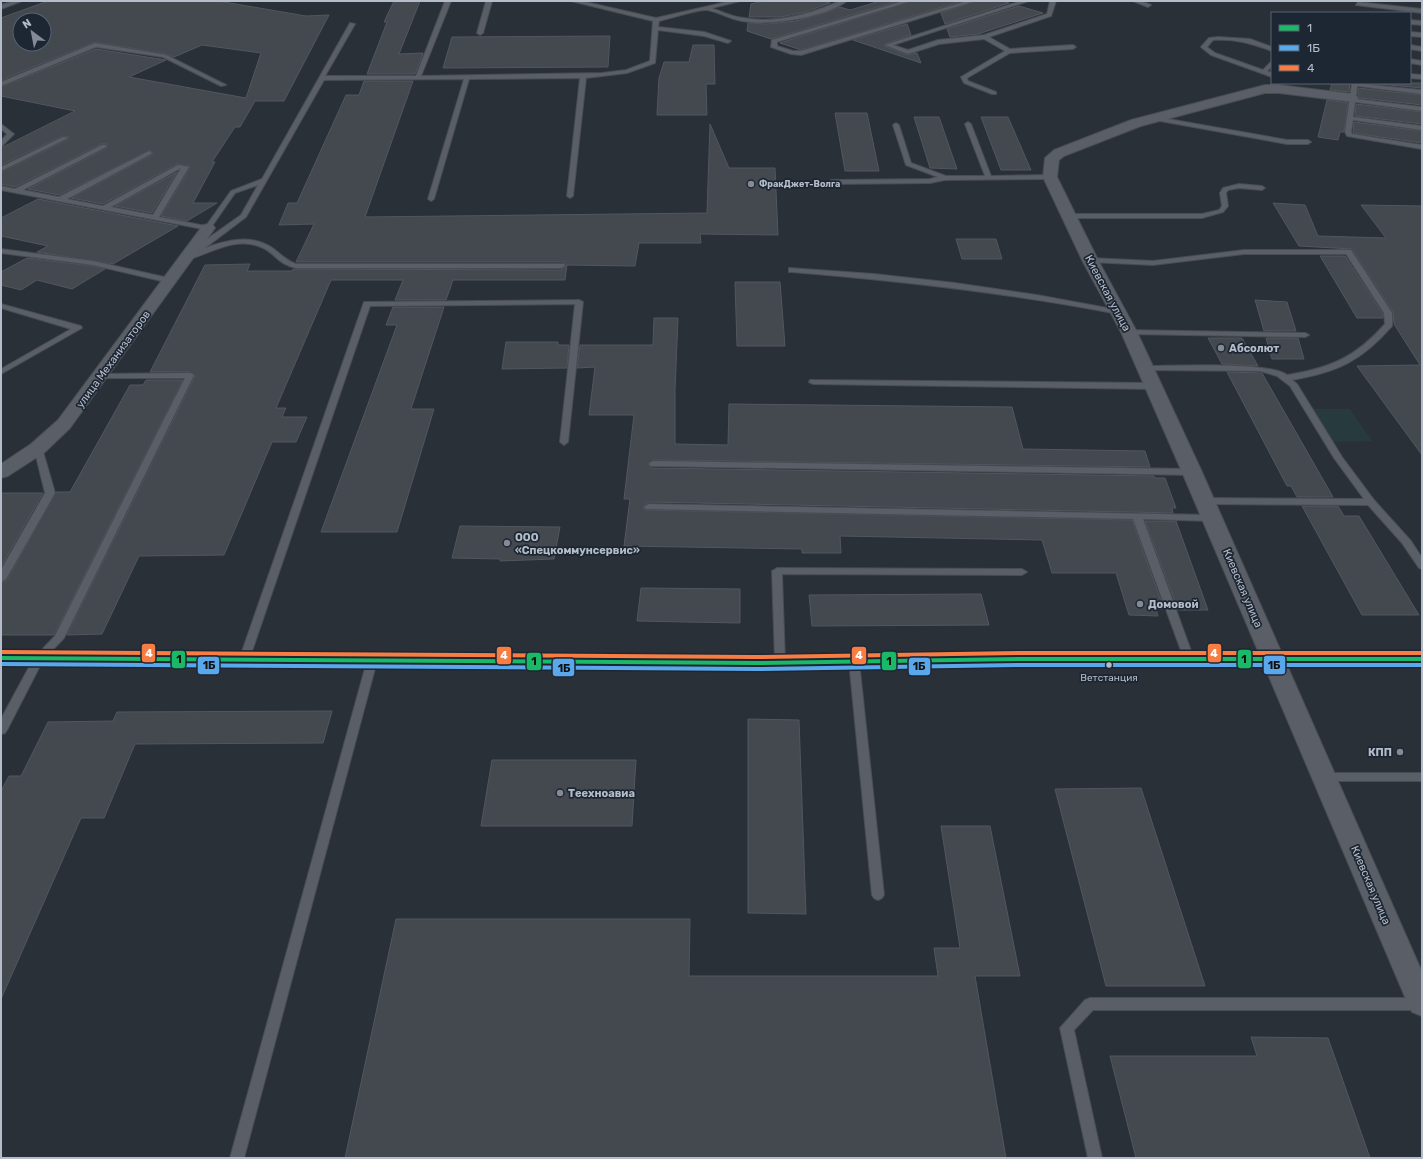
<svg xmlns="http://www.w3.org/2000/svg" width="1423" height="1159" font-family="Rubik,sans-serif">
<rect width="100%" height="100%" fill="#2a3038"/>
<polygon fill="#273a3e" points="1313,409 1350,409 1372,441 1334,442"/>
<g fill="#444950" stroke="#52575f" fill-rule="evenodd">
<path d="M48,1H218L306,16L329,15L284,101H255L240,127H235L212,162H215L193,203H217L187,221L161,216L190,168L189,166L177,164L103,204L71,198L152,155L153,153L150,150L59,195L28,189L107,148V144H101L15,187L1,184V172L69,139V137L62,136L1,165V148L75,111L1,96V87L96,49L166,60L129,77L246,98L261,53L202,45L174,57L166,54L95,42L1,80V18ZM20,20H44V44H20Z"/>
<polygon points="394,1 420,1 399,54 423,53 422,57 415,74 367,74 387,22 384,22"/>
<polygon points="763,1 822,1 830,3 805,12 781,17 749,17 751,4"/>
<polygon points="880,1 898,1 771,39 747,31 748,23 767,24 796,21 825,13 840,7 850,10"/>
<polygon points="912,1 962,1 801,50 780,43"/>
<polygon points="976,1 1002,1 1009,3 945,24 941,13"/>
<polygon points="1019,6 1043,13 978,34 950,37 947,29"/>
<polygon points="907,24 911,35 885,44 884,46 907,55 917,53 921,63 853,40"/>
<polygon points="610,36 608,67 443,68 452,37"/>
<polygon points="693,45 714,45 715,84 706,84 707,115 657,115 659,78 664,62 689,62"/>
<polygon points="364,81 413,81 365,217 707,213 710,124 729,168 775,168 778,235 700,234 701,243 639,243 635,266 567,265 565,280 453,280 446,300 395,300 403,280 331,280 276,408 286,408 282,417 307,417 296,442 272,442 224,555 139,556 102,634 67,635 195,376 190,372 150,372 205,265 250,264 247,271 292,271 293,269 561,270 566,266 564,262 296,262 314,224 279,225 288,203 297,203 346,95 359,95"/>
<polygon points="1332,83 1350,83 1349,92 1330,90"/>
<polygon points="1367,83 1422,83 1422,88"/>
<polygon points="1358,88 1422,95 1422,105 1360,98 1358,95"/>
<polygon points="1327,100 1348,103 1344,132 1340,132 1338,140 1318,137"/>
<polygon points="1356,104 1422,112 1422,124 1355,116"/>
<polygon points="835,113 867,113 879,171 845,171"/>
<polygon points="914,117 939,117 957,169 930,168"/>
<polygon points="981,117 1008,117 1031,170 1001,170"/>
<polygon points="1354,122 1422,131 1422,143 1353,133"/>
<polygon points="177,172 152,213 115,206"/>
<polygon points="38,199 178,226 113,264 37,252 48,246 1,236 1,218"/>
<polygon points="1273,203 1305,205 1318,236 1386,238 1361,205 1422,206 1422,455 1357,366 1420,365 1394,324 1393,312 1352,249 1299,246"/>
<polygon points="956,239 996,239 1002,259 962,259"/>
<polygon points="1320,256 1345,256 1383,314 1383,318 1357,318"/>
<polygon points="27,258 93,266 105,269 72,289 37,280 21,290 1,285 1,272"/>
<polygon points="735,282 780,282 785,346 737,346"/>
<polygon points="1255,300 1287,302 1296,331 1264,331"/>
<polygon points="393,307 444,307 411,409 434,409 397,532 321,532 397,325 386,325"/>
<polygon points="654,318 678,318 675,390 675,444 728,445 729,404 1012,407 1023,449 1145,451 1150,467 654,460 648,464 651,468 1154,476 1155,478 1165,478 1176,508 1172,508 1173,513 649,502 643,507 645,510 1132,520 1164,609 1156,609 1158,616 1129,615 1116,573 1052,573 1042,540 840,536 841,553 802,553 802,549 624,546 630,499 624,499 634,415 589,415 595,367 577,368 580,345 653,345"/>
<polygon points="1208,338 1242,338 1258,366 1222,364"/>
<polygon points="1266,338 1298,338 1304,359 1272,359"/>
<polygon points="506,342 558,342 558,345 569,345 567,368 502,369"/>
<polygon points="1227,372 1262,373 1333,497 1297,497 1291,486 1287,486"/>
<polygon points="146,380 183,380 54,635 1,635 1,583 7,580 56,492 70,492 130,385 143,385"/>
<polygon points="1,493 43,493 1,567"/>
<polygon points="1302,506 1338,506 1344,516 1359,516 1419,615 1362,615"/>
<polygon points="1145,521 1176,521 1208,610 1178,610"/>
<polygon points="460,526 560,527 554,559 500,561 501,559 452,558"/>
<polygon points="641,588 740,589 740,623 637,621"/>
<polygon points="981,594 989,625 812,626 809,595"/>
<polygon points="332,711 323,743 135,744 104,818 81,818 1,999 1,791 9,776 21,776 48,722 113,721 117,712"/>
<polygon points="748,719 799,720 806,914 748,913"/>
<polygon points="492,760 636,760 632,826 481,826"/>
<polygon points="1141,788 1205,986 1106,986 1055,789"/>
<polygon points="941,826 990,826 1020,976 975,976 1006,1158 345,1158 396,919 690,919 689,976 938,976 934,948 960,948"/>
<polygon points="1251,1037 1328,1038 1370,1158 1136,1158 1110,1056 1257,1056"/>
</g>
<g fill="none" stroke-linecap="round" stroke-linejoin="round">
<g stroke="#484c53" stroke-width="2">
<g id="service">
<polygon points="14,1 22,1 1,9 1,5"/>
<path d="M445,1H451L421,76L602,73L626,70L650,61L653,21L571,1H581L656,18L731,1H740L712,8C722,12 733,17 744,18C777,24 810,14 840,1H847C824,18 769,26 742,21C730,19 719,12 707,10C698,9 669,19 659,21L658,27L704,32L731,41L728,43L704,36L658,30L655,63L627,73L586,78L573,196L570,198L567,196L580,78L469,79L434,199L431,201L428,199L464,79L324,80L246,217L205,248C226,240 250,234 271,247C280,253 285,260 296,264H564L565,266L561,268H296C279,264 278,257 265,249C238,234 212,253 187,260L183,258L184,256L200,250L196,248L197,246L241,215L258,185L235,193L210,229L208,230L1,190V186L15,189L102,145H106V147L23,190L59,197L149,151L152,153L151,154L67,199L103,206L178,165L189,167L159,217L206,226L231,191L262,179L350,23L355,24L325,76H416ZM181,168L153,215L111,207Z"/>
<polygon points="486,1 492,1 483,33 480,35 477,33"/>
<polygon points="903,1 911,1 777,42 777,46 793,51 801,51 967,1 975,1 801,55 791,54 771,47 772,40"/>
<polygon points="1021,1 1029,1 893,45 908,50 938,40 984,35 1047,14 1050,1 1056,1 1051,16 989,37 1010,49 1073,45 1076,47 1073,49 1010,53 967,78 968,81 996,92 996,94 992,94 964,83 961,77 1005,51 984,39 939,44 908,54 885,45"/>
<polygon points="1133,1 1141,1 1151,5 1148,7"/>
<polygon points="1358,2 1422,9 1422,13 1356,5"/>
<polygon points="1410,20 1422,21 1422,25 1410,24"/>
<polygon points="1410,32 1422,33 1422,37 1410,36"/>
<path d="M1218,37L1250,39L1272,47V51C1249,43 1237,39 1213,40L1207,47L1215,53L1263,70L1272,61V66L1267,71L1272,73V77L1211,55L1201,47L1209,38Z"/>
<polygon points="95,43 166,55 226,85 221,86 163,57 96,47 1,86 1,82"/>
<polygon points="1410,45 1422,47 1422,51 1410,49"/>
<polygon points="1410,59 1422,61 1422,65 1410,63"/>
<polygon points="1410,74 1422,75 1422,79 1410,78"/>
<polygon points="1352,83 1422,90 1422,94 1357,86 1356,99 1422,107 1422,111 1355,102 1353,117 1422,126 1422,130 1353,120 1351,132 1352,134 1422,145 1422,149 1347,136 1345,132"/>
<polygon points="1151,116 1287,140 1308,140 1311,142 1308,144 1287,144 1149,119 1149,117"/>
<polygon points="968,122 971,124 991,176 1050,175 1053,177 1050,179 945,180 930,183 831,184 828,182 831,180 930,179 938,177 906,165 893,125 896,123 899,125 911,163 946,176 985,176 965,124"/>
<polygon points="1,124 14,134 1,147 1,141 7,134 1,129"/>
<polygon points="63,137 68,138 1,171 1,167"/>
<polygon points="1239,184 1262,186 1265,188 1262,190 1239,188 1228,190 1226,193 1228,206 1223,212 1202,218 1069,218 1066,216 1069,214 1202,214 1219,210 1222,206 1220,193 1223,188"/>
<polygon points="1,249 93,261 173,279 174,281 170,283 93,265 1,253"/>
<path d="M1244,250H1351L1392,313V326C1361,361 1338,372 1292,380L1297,384L1342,457L1374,500L1411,541L1422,558V569L1419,568L1402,543L1368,505L1205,504L1200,501L1205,498L1364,499L1334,458L1290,386L1277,376L1260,371L1145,370L1141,368L1145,366C1173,366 1268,361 1287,375C1331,368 1356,357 1385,324L1384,313L1346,254H1244L1153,265L1090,262L1086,260L1090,258L1153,261Z"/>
<path d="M789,268L874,274L955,283L1037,295L1118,310L1122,312L1118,314C1010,293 902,281 792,272H789Z"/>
<polygon points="579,300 583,302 568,442 564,445 560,442 575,304 370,306 249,660 244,663 240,662 239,660 364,302"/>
<polygon points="1,304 81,326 82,328 1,374 1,369 71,329 1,308"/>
<polygon points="1126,330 1305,333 1309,335 1305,337 1129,334 1126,334"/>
<polygon points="190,373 194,375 64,638 43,660 7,730 5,733 1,734 1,719 34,658 55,636 185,378 101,378 97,376 101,374"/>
<polygon points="810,380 1153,383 1157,386 1153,389 813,384 809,382"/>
<polygon points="38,445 42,448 55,493 6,579 1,582 1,570 45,493 34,448"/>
<polygon points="654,461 1192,469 1197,472 1192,475 651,466 649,464 651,462"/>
<polygon points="649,504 1212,515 1217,518 1212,521 1143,519 1194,659 1189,662 1184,659 1133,519 646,509 644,507"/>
<polygon points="777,568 1022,569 1027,572 1022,575 782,574 785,662 780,665 775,662 772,571"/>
<polygon points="372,658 377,661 244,1158 230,1158 367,661"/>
<polygon points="854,658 859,661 884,895 882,898 878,900 874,898 872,895 849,661"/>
<polygon points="1324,773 1422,773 1422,781 1324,781 1320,780 1318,777 1320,774"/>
<polygon points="1090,998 1422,998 1422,1010 1093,1010 1074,1030 1102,1158 1088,1158 1060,1028 1085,1000"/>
</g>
</g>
<g stroke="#484c53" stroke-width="2">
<g id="minor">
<polygon points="1265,85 1279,85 1353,94 1359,98 1353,102 1279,93 1265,93 1141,126 1064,156 1059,160 1057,177 1098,260 1137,332 1202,472 1422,972 1422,1016 1412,1012 1408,1004 1182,472 1121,332 1082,260 1043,177 1045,158 1054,150 1131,120"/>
<polygon points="208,224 213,225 215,228 70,428 45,452 8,476 1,478 1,464 31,444 58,420 203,225"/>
</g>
</g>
<g stroke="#484c53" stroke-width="2">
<polygon id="secondary" points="1,650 756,655 1019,651 1422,651 1422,667 1019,667 756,671 1,666"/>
</g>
<use href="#service" fill="#5a5e66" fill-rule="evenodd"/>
<use href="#minor" fill="#5a5e66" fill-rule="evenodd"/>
<use href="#secondary" fill="#595d64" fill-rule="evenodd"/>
<g stroke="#1d2633" stroke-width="7">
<polyline id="bus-1" points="1,658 756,663 1019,659 1422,659"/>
</g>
<g stroke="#1d2633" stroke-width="7">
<polyline id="bus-2" points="1,664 756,669 1019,665 1422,665"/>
</g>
<g stroke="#1d2633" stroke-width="7">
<polyline id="bus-3" points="1,652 756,657 1019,653 1422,653"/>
</g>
<use href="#bus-1" stroke="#1ab867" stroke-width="4"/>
<use href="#bus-2" stroke="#5aa8eb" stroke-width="4"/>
<use href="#bus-3" stroke="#f77d43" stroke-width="4"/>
</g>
<g fill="#848b96" stroke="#1d2633" stroke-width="1.5">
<circle cx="751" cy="184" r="4"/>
<circle cx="1221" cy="348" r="4"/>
<circle cx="507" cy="543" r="4"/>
<circle cx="1140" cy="604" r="4"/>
<circle cx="1400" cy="752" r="4"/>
<circle cx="560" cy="793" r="4"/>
</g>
<circle fill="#b4bcc9" stroke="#1d2633" stroke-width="1.5" cx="1109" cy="665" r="3.5"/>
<g text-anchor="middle" stroke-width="3.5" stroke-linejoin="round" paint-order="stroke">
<g font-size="9" font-weight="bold" fill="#b4bcc9" stroke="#1d2633" text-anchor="start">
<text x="759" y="187">ФракДжет-Волга</text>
</g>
<g font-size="10" fill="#b4bcc9" stroke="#1d2633">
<text x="1109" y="681">Ветстанция</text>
</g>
<g font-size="11" fill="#b4bcc9" stroke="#1d2633">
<text transform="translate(1108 293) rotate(62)" y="4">Киевская улица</text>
<text transform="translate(113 359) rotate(-54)" y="4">улица Механизаторов</text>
<text transform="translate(1243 588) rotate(67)" y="4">Киевская улица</text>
<text transform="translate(1371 885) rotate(67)" y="4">Киевская улица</text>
</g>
<g font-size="11" font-weight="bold" fill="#b4bcc9" stroke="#1d2633" text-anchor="start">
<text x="1229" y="352">Абсолют</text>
<text x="515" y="541">ООО<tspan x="515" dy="13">«Спецкоммунсервис»</tspan></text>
<text x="1148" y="608">Домовой</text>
<text x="1392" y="756" text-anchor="end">КПП</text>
<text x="568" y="797">Теехноавиа</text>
</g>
</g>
<g stroke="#1d2633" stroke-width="1.5">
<rect x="141" y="643" width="15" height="20" rx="4" fill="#f77d43"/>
<rect x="1207" y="643" width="15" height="20" rx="4" fill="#f77d43"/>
<rect x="496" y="646" width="16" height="19" rx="4" fill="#f77d43"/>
<rect x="851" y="646" width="16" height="19" rx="4" fill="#f77d43"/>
<rect x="1237" y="649" width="15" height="20" rx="4" fill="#1ab867"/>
<rect x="171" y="650" width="15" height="19" rx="4" fill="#1ab867"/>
<rect x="881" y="651" width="16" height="20" rx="4" fill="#1ab867"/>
<rect x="526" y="652" width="16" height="19" rx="4" fill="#1ab867"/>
<rect x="1263" y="655" width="23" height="20" rx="4" fill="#5aa8eb"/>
<rect x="197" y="656" width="23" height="19" rx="4" fill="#5aa8eb"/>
<rect x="908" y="657" width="23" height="19" rx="4" fill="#5aa8eb"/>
<rect x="552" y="658" width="23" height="19" rx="4" fill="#5aa8eb"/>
</g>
<g font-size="11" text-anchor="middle" font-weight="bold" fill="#fff">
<text x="149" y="657">4</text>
<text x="1214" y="657">4</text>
<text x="504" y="659">4</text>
<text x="859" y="659">4</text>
</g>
<g font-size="11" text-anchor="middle" font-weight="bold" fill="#111">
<text x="1244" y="663">1</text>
<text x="179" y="663">1</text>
<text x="889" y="665">1</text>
<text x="534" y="665">1</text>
<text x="1274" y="669">1Б</text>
<text x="209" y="669">1Б</text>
<text x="919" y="670">1Б</text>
<text x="564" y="672">1Б</text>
</g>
<rect width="1423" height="1159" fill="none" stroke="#b4bcc9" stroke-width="4"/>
<rect x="1271" y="12" width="140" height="72" fill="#1d2633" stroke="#59626f"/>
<rect x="1279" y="25" width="20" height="6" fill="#1ab867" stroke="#59626f"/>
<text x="1307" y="32" font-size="12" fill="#b4bcc9">1</text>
<rect x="1279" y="45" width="20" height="6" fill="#5aa8eb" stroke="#59626f"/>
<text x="1307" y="52" font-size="12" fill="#b4bcc9">1Б</text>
<rect x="1279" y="65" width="20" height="6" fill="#f77d43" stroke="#59626f"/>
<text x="1307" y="72" font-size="12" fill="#b4bcc9">4</text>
<g transform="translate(32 32) rotate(328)"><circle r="19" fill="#1d2633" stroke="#59626f"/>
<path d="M0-3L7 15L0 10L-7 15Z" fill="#848b96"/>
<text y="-6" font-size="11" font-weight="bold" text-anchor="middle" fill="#b4bcc9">N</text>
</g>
</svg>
